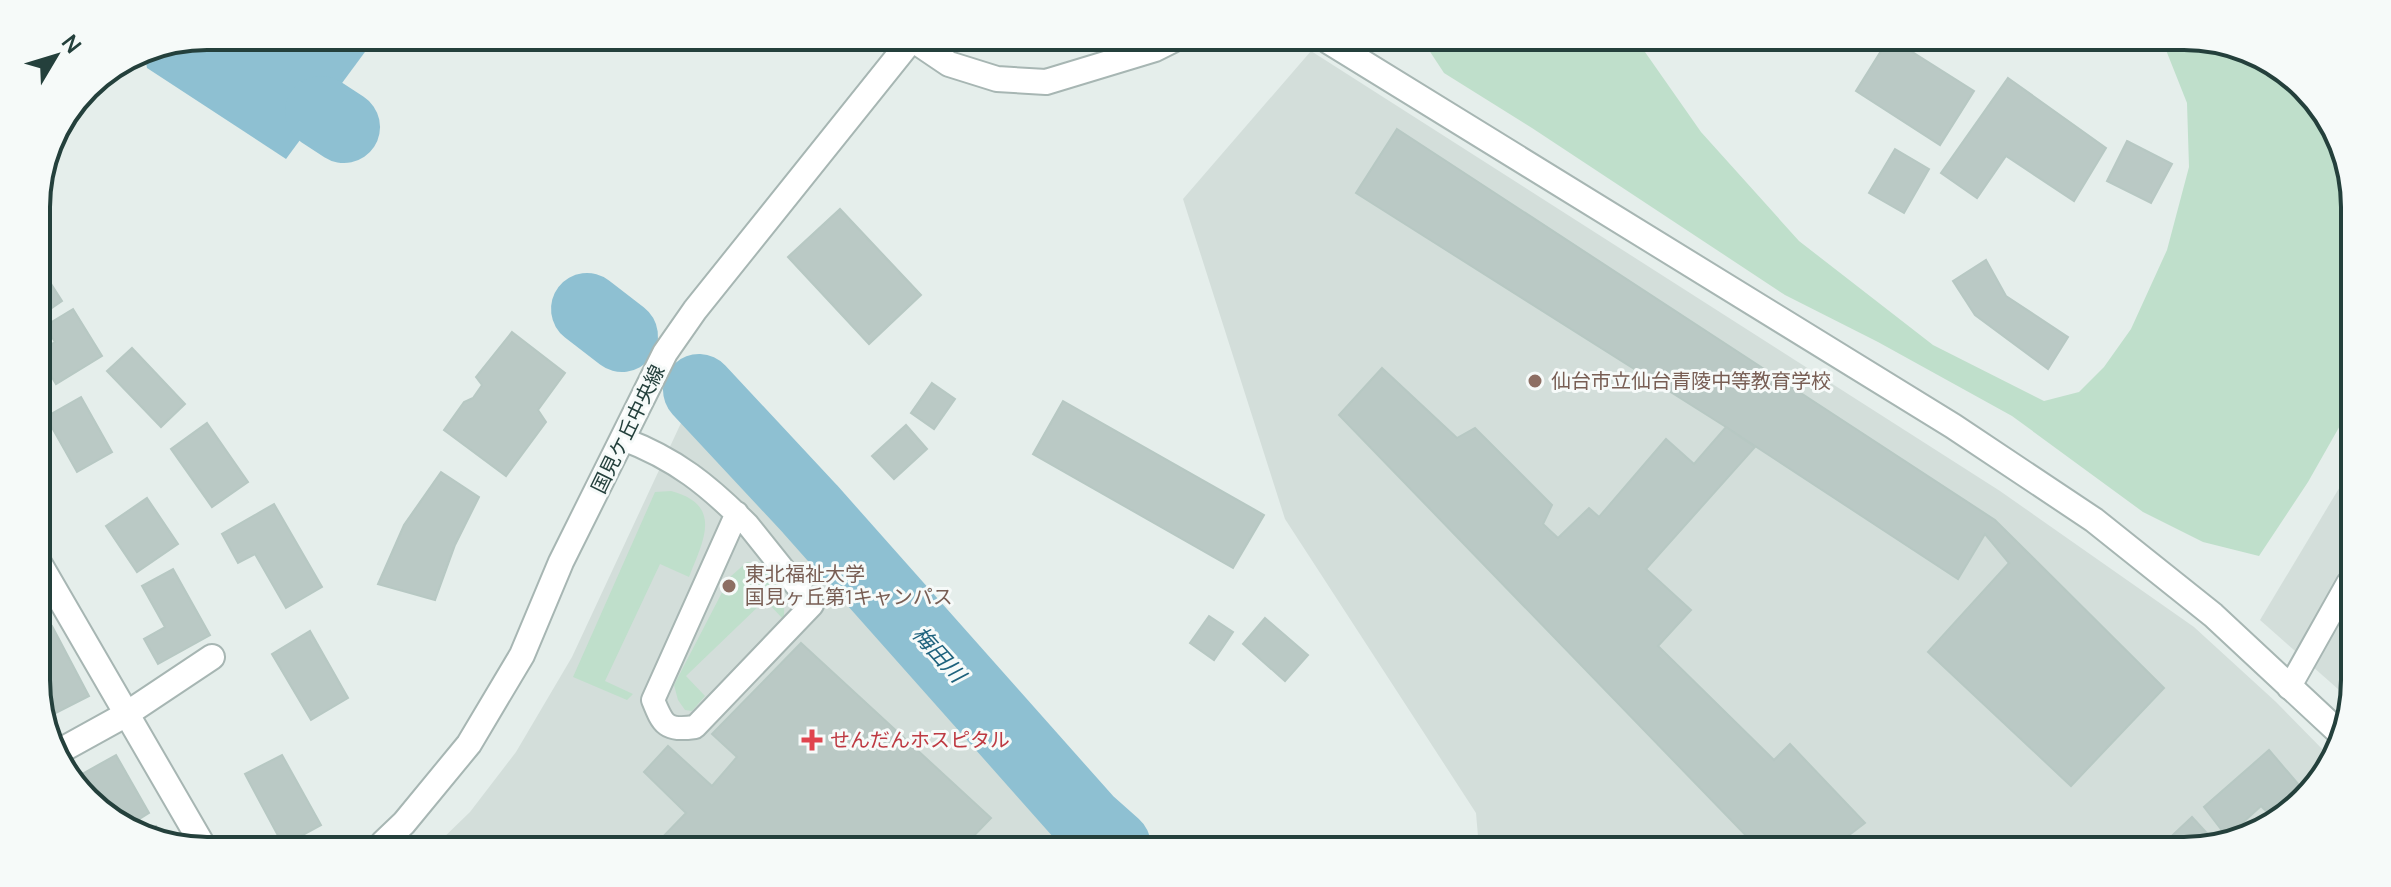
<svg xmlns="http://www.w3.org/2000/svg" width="2391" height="887" font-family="Manrope,'Noto Sans JP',sans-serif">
<rect width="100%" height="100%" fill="#e5eeeb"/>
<g fill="#d3deda">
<polygon points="1311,51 2000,491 2194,627 2276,702 2330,757 2288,816 2194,851 1479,848 1476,813 1285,519 1183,199"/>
<polygon points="688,408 997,738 1093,846 438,843 470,812 516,752 572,657"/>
<polygon points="2350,470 2347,697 2260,620"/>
</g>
<g fill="#bfdfcb">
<polygon points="1423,41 1638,42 1701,132 1799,241 1933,345 2044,401 2079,392 2104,367 2131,329 2167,250 2189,167 2187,103 2164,45 2238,45 2313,95 2353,185 2350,408 2308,482 2259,556 2203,542 2143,512 2012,416 1878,342 1785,295 1532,128 1444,73"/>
<path d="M671,491C724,505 703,541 689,577L660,564L605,681L633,694L627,700L573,677L655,492Z"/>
<path d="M747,562L769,567C788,591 784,592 784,620L765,600L686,676L705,696L692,711L685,710L678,700L674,685L730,577Z"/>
</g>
<polygon fill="#8ec0d2" points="207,36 376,37 286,159 147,68 144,49"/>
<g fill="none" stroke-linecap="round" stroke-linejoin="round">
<g stroke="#8ec0d2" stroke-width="72">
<polyline points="321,112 344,127"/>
<polyline points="587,309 622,336"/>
<polyline points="699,390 810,509 1088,822 1115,846"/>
</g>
</g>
<g fill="#bac9c5" stroke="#b7c8c3" stroke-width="2">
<polygon points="1886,43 1898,43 1974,91 1940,145 1856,91"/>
<polygon points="2008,78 2106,148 2074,201 2006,156 1977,198 1941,173"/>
<polygon points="1397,129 1995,520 2164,688 2071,786 1928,652 2009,563 1985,534 1958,579 1726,427 1356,193"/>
<polygon points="2127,141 2172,164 2151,203 2107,181"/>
<polygon points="1895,149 1929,169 1904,213 1869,193"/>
<polygon points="840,209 921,295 869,344 788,257"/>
<polygon points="1986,260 2006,296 2068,337 2048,369 1975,315 1953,281"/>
<polygon points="37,262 62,301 37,318"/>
<polygon points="73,309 102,356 56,384 37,352 55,342 45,326"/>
<polygon points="512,332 565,373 538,410 546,422 506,476 444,430 464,402 473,398 482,385 476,377"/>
<polygon points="132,348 185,404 161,427 107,371"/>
<polygon points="1382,368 1457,438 1475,428 1552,505 1543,524 1558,538 1589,508 1599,517 1666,439 1694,464 1726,427 1755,447 1646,569 1691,610 1658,646 1774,760 1790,744 1865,823 1844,839 1854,849 1759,849 1339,415"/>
<polygon points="932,383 955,399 934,429 911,413"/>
<polygon points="81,397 112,452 77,472 46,417"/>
<polygon points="1063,401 1264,515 1233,568 1033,454"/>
<polygon points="207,423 248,482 212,507 171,449"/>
<polygon points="906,425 927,449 894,479 872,456"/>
<polygon points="441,472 479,497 455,545 435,600 378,584 404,525"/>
<polygon points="147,498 178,544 137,572 106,526"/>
<polygon points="274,504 322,587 286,608 255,554 238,563 222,534"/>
<polygon points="173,569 210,635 158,664 144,639 165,627 142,586"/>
<polygon points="1209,616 1233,632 1214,660 1190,643"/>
<polygon points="1265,618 1308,655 1285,681 1243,644"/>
<polygon points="52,626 89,696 52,715 39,690 39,633"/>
<polygon points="310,631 348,698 311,720 272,654"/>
<polygon points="801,643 991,818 965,845 656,844 686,813 644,772 668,746 712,786 737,757 712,734"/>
<polygon points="2269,750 2305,792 2288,816 2275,820 2261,806 2227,837 2204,807"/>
<polygon points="116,755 149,813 128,826 102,808 82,774"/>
<polygon points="282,755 321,825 288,843 282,843 245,774"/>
<polygon points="2192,817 2216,843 2194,851 2163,851 2160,847"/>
<polygon points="156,826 165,842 153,842 141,834"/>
</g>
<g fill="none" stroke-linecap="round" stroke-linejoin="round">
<g stroke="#a7b6b3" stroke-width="26">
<g id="service">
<path d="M623,439C676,459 708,485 748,525L812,605L695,727C666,731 663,725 653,700L737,513"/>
<polyline points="2289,688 2348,583"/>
</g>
</g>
<g stroke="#a7b6b3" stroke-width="28">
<g id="minor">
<polyline points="38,561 201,842"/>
<polyline points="58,752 125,715 212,657"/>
</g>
</g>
<g stroke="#a7b6b3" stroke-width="28">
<g id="tertiary">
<polyline points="912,39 949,64 997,79 1046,82 1155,49 1173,40"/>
<polyline points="1328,41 1953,426 2094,520 2213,615 2344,737"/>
<polyline points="383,843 404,823 469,744 522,655 561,562 665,353 695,310 912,39"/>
</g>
</g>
<use href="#service" stroke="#fff" stroke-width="22"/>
<use href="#minor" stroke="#fff" stroke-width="24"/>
<use href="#tertiary" stroke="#fff" stroke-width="24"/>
</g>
<g fill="#8d6e63" stroke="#f6faf9" stroke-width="3">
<circle cx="1535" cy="381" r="8"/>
<circle cx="729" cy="586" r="8"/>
</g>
<path fill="#e0444e" stroke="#f6faf9" stroke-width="3" d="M808 728h8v8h8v8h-8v8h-8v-8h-8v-8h8z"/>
<g text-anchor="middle" stroke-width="6" stroke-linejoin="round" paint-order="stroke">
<g font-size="20" fill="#785e54" stroke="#f6faf9" text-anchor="start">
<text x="1551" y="388">仙台市立仙台青陵中等教育学校</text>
<text x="745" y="581">東北福祉大学<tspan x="745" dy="23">国見ヶ丘第1キャンパス</tspan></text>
</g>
<g font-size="20" fill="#24403c" stroke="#f6faf9">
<text transform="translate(628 429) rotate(-64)" y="7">国見ケ丘中央線</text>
</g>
<g font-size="20" fill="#be3a42" stroke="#f6faf9" text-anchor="start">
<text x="830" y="747">せんだんホスピタル</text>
</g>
<g font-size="22" font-style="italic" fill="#1e627d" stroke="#f6faf9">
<text transform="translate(939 654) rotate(48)" y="8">梅田川</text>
</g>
</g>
<path d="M0 0H2391V887H0ZM207 50H2184A157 157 0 0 1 2341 207V680A157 157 0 0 1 2184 837H207A157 157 0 0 1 50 680V207A157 157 0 0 1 207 50Z" fill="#f6faf9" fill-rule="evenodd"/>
<path fill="none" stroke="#24403c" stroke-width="4" d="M207 50H2184A157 157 0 0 1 2341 207V680A157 157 0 0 1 2184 837H207A157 157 0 0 1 50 680V207A157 157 0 0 1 207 50Z"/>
<g transform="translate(56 56) rotate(52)" stroke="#f6faf9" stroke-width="6" paint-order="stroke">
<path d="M0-6L14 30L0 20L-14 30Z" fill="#24403c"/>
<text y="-12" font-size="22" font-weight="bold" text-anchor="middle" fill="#24403c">N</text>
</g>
</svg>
